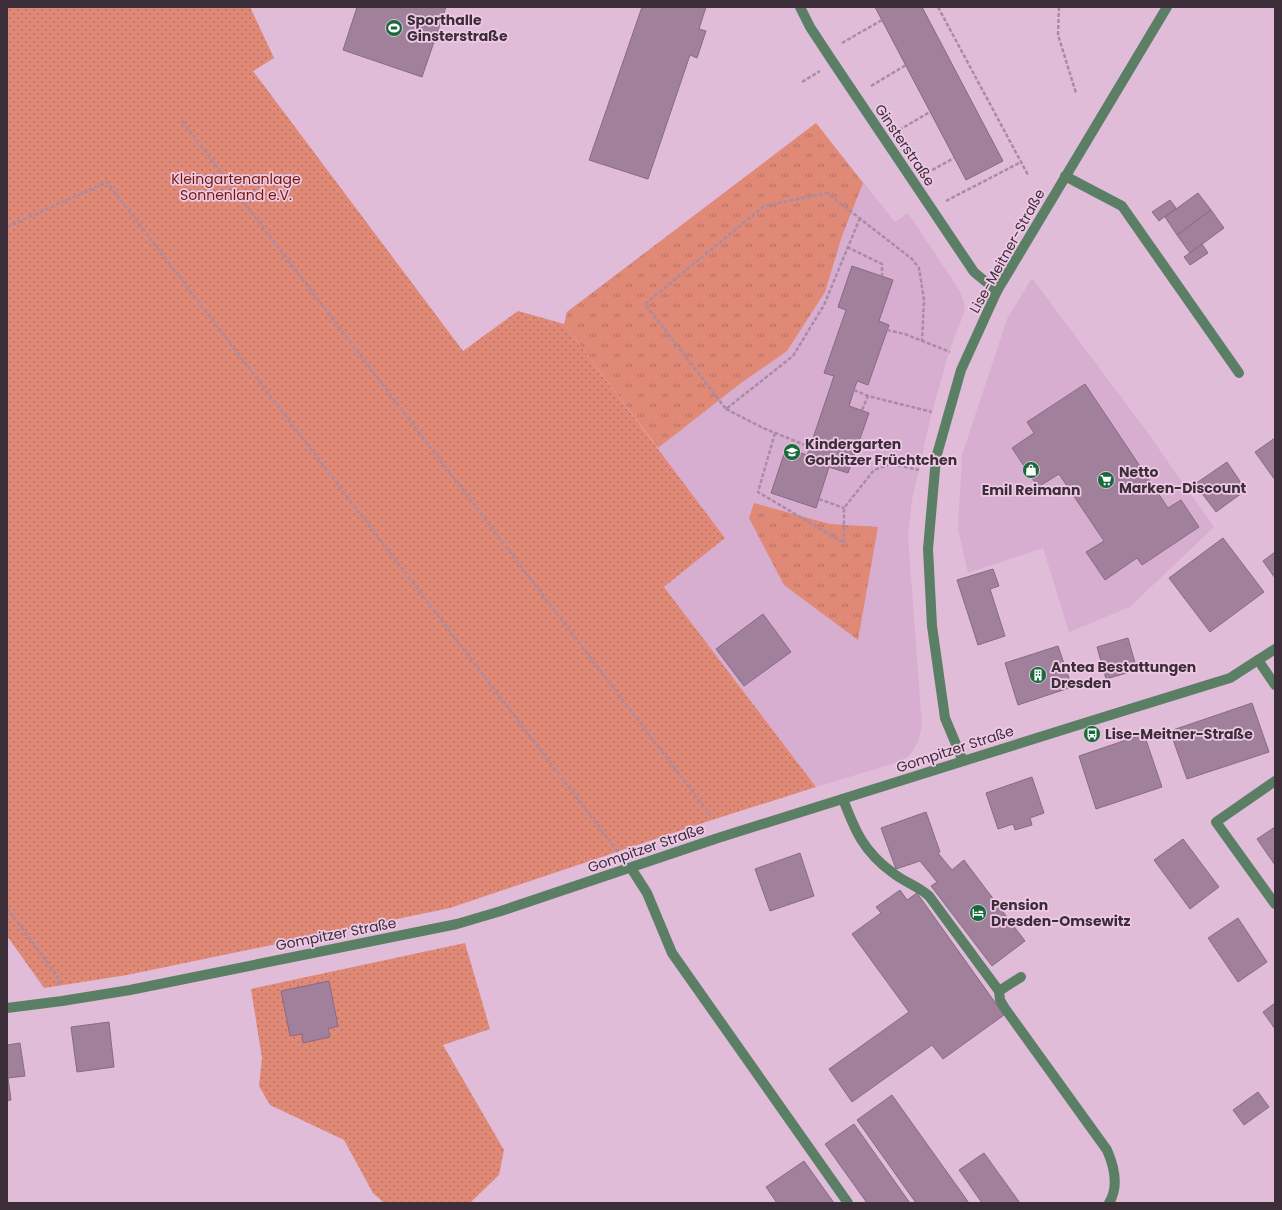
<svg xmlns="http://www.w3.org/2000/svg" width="1282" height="1210" font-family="Poppins,sans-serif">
<defs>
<pattern id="grass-dots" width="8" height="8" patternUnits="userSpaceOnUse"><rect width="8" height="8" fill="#e08977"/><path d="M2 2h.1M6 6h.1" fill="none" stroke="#b77063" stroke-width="1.8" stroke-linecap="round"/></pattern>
<pattern id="park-tufts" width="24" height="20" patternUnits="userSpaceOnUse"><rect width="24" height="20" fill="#e08977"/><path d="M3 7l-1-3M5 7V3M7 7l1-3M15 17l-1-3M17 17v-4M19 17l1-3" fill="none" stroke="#b77063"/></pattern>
</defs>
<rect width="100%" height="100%" fill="#e0bcd9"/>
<g fill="#d8aed0">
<polygon points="816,123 895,222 908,213 960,291 964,303 965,310 949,352 932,412 912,500 908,536 922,726 918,741 911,754 902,761 816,787 664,587 725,538 564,324 567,312"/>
<polygon points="1032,278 1145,429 1214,527 1130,607 1069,632 1043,548 968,573 958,529 962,455 1007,319"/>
</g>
<g fill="url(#grass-dots)">
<polygon points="7,7 250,7 274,58 253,71 463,351 518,311 564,324 725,538 664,587 816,787 712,820 450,908 127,975 44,988 7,936"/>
<polygon points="465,943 490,1029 443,1045 504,1150 499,1175 470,1203 384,1203 373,1193 344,1140 270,1105 259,1086 262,1058 251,989"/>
</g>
<g fill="url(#park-tufts)">
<polygon points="816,123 863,183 842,236 825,292 787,351 741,383 658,448 564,324 567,312"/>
<polygon points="754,503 830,524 878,527 858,640 784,585 749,518"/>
</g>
<g fill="#a1809b" stroke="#896983">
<polygon points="357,7 446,7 422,77 343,50"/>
<polygon points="642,7 706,7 699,29 706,31 697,58 690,55 648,179 589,160"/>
<polygon points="875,7 922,7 1003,161 966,180"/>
<polygon points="1198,193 1211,210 1177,235 1165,217"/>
<polygon points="1170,200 1176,208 1159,221 1152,212"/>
<polygon points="1211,210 1224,228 1190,253 1177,235"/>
<polygon points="1202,244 1208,253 1190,265 1184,257"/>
<polygon points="852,266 893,280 879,321 889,325 868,385 857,381 849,406 869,413 848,473 829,467 816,508 771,493 786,448 807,455 810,447 834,376 824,373 846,310 838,307"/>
<polygon points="1085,384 1168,508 1181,500 1199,527 1142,565 1137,558 1105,580 1086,552 1104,541 1059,474 1038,487 1012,448 1034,433 1027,422"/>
<polygon points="1275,438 1275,480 1255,452"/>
<polygon points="1227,462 1246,490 1216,512 1195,484"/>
<polygon points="1223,538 1264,592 1210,632 1169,578"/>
<polygon points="1275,552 1275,578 1263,561"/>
<polygon points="993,569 999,586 990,589 1005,636 978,645 957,580"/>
<polygon points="763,614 791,652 744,686 716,649"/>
<polygon points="1128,638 1137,670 1106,679 1097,647"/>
<polygon points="1058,646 1072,687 1018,705 1005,663"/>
<polygon points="1252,703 1269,752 1187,779 1170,731"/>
<polygon points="1144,734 1162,787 1096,809 1079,756"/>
<polygon points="1032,777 1044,813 1030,818 1032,825 1015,830 1013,824 998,829 986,793"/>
<polygon points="926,812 940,852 938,853 952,870 964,860 1025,941 992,966 931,886 937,882 920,861 896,869 881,828"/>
<polygon points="1275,827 1275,865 1257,839"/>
<polygon points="1183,839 1219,887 1190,909 1154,860"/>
<polygon points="800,853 814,896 770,911 755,869"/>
<polygon points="900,890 907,900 917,893 1004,1015 943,1059 932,1045 852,1102 829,1069 909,1012 852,934 881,913 876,907"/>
<polygon points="1238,918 1267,962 1238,982 1208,938"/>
<polygon points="329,981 338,1026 328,1029 330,1037 303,1043 302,1034 290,1036 281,991"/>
<polygon points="1275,1003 1275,1029 1263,1012"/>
<polygon points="109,1022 114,1067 77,1072 71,1027"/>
<polygon points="20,1043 25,1076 8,1078 11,1100 7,1101 7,1045"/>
<polygon points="1258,1092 1269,1107 1244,1125 1233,1110"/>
<polygon points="892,1095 969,1203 916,1203 857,1120"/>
<polygon points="854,1124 910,1203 867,1203 825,1144"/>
<polygon points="984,1153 1020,1203 982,1203 959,1170"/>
<polygon points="804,1161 834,1203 777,1203 766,1187"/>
</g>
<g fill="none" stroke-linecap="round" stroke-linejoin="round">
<g stroke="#a88ca3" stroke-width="2.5" stroke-dasharray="4 2" stroke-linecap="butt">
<polyline points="938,7 1028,175"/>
<polyline points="1059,7 1058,35 1076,93"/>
<polyline points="842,43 882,20"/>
<polyline points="802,82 820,71"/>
<polyline points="871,86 906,65"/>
<polyline points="182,121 711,816"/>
<polyline points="899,130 930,112"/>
<polyline points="927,173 954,158"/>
<polyline points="946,201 1021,162"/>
<polyline points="860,218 824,305 793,356 726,409 645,304 764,206 827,193 912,259 919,268 924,300 922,341"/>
<polyline points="7,227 107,182 619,853"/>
<polyline points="847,247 882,264 882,276"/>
<polyline points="887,330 905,334 950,352"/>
<polyline points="854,390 868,396 932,412"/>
<polyline points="726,409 763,428 810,447"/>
<polyline points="862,410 868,396"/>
<polyline points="775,433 758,492 844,543 844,508 874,470 891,464 919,470"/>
<polyline points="819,499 844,508"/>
<polyline points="7,908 58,977 59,985"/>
</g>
<g stroke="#5a7f64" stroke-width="10">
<polyline points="800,7 810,27 833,62 974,272 997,291"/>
<polyline points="1065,176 1122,206 1239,373"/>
<polyline points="1258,660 1275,685"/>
<polyline points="963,761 945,718 932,626 928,549 936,458 961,370 997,291 1167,7"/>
<polyline points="1275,781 1216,822 1275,904"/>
<path d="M843,799C855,831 864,852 893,873C904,882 918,886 929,896L999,991L1021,977"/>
<polyline points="631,868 647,893 672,953 848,1203"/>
<path d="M999,991L1000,1000L1004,1007L1107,1150C1114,1166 1119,1187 1109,1203"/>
<polyline points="7,1008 62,1001 130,990 457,924 501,911 718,838 1091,721 1230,678 1275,649"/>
</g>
</g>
<defs>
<g id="stadium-disc" transform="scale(0.9)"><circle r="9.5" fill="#186a3a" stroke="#edc9e6"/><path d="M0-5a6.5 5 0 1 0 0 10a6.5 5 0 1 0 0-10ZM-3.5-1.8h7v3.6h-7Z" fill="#fff"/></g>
<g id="school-disc" transform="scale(0.9)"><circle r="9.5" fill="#186a3a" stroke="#edc9e6"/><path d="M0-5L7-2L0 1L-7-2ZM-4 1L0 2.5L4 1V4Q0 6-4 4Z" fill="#fff"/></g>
<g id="shop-disc" transform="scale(0.9)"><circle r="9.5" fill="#186a3a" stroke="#edc9e6"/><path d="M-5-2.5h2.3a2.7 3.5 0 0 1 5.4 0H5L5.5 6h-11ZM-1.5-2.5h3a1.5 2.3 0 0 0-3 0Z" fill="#fff"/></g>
<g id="supermarket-disc" transform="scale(0.9)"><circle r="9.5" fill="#186a3a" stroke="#edc9e6"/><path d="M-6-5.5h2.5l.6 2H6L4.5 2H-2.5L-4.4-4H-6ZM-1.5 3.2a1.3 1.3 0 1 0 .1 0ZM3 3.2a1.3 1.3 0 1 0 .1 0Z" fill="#fff"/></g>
<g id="building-disc" transform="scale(0.9)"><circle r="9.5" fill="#186a3a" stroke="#edc9e6"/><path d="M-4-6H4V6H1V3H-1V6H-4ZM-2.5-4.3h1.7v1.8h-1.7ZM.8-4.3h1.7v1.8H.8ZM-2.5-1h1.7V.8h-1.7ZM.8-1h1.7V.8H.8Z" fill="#fff"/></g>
<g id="bus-disc" transform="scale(0.9)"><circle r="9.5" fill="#186a3a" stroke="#edc9e6"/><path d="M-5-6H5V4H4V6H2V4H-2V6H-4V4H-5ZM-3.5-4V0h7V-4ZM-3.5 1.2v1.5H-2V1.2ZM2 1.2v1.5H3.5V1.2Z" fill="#fff"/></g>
<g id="hotel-disc" transform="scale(0.9)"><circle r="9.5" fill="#186a3a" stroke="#edc9e6"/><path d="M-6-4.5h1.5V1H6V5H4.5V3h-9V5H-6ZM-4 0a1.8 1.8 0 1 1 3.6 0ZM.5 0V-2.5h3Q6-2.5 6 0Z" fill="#fff"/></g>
</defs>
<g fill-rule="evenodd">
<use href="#stadium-disc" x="394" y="28"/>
<use href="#school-disc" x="792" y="452"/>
<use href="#shop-disc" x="1031" y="470"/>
<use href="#supermarket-disc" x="1106" y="480"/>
<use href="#building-disc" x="1038" y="675"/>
<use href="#bus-disc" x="1092" y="734"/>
<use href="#hotel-disc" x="978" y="913"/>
</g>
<g text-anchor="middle" stroke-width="3.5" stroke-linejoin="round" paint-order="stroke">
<g font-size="14" font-weight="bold" fill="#3c2e39" stroke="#edc9e6" text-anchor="start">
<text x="407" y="25">Sporthalle<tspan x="407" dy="16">Ginsterstraße</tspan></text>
<text x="805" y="449">Kindergarten<tspan x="805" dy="16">Gorbitzer Früchtchen</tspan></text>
<text x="1119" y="477">Netto<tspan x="1119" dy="16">Marken-Discount</tspan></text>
<text x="1031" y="495" text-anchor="middle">Emil Reimann</text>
<text x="1051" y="672">Antea Bestattungen<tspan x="1051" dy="16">Dresden</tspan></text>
<text x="1105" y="739">Lise-Meitner-Straße</text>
<text x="991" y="910">Pension<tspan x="991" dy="16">Dresden-Omsewitz</tspan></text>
</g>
<g font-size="14" fill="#3c2e39" stroke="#edc9e6">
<text transform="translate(905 145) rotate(56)" y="5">Ginsterstraße</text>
<text transform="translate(1007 251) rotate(-61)" y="5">Lise-Meitner-Straße</text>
<text transform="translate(955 749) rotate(-18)" y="5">Gompitzer Straße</text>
<text transform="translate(646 848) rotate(-19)" y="5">Gompitzer Straße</text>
<text transform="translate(336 934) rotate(-11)" y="5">Gompitzer Straße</text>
</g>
<g font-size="14" fill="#741906" stroke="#edc9e6">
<text x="236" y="184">Kleingartenanlage<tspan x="236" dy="16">Sonnenland e.V.</tspan></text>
</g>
</g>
<rect width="1282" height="1210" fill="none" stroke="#3c2e39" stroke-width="16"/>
</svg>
